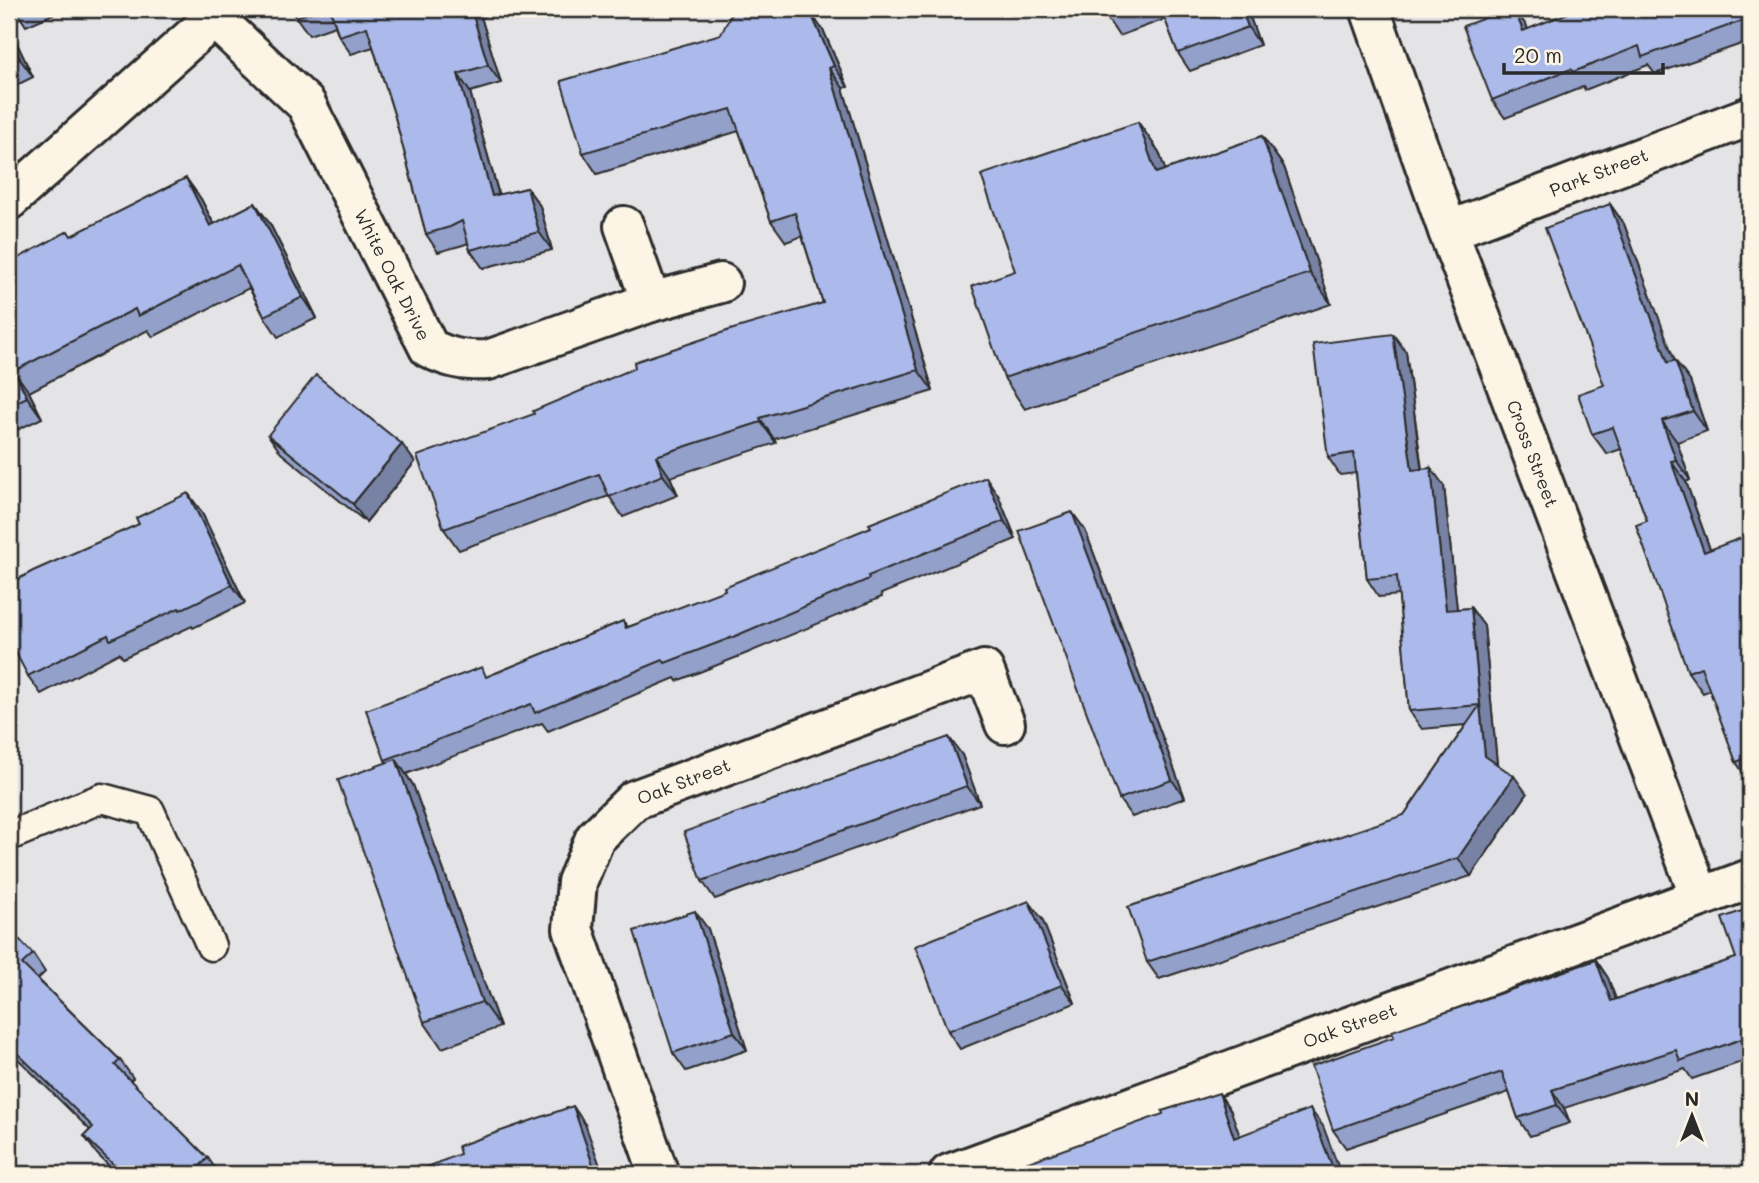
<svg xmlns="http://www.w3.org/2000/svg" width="1759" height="1183" font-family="Mali,sans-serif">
<rect width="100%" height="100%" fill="#e4e3e6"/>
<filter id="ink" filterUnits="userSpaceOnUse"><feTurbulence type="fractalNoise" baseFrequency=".0143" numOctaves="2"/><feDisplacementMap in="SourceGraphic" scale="14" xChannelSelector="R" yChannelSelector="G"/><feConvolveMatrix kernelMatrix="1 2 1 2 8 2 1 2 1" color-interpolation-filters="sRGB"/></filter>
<g filter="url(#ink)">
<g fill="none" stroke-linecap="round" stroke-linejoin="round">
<g stroke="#2b2b2b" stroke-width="33">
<polyline id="lane" points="9,836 102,798 150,811 211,946"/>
</g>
<g stroke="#2b2b2b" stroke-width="44">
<g id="street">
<polyline points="1370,9 1448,231 1700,897"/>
<path d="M214,18L306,104L429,348C450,359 465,361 488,360L651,302L721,283"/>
<polyline points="9,200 214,18 221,9"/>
<polyline points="624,226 651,302"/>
<polyline points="1448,231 1750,116"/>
<polyline points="659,1174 573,929 577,882 595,838 634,800 984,670 1005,724"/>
<polyline points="949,1174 1750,879"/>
</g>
</g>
<use href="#lane" stroke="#fcf5e5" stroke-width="28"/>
<use href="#street" stroke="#fcf5e5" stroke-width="38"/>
</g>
<g fill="#93a0c9" stroke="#2b2b2b" stroke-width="2">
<polygon points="15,9 65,9 26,26"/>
<polygon points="293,9 503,9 481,17 501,83 470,92 499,195 527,188 540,206 552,250 483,268 470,250 468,243 463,245 438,252 426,234 395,117 373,47 351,54 339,36 335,26 309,35 296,17"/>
<polygon points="1104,9 1247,9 1260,45 1190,71 1178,53 1165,19 1119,36 1107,18"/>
<polygon points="1509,9 1515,9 1528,29 1750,9 1750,41 1655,74 1648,65 1585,90 1583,87 1505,118 1492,100"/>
<polygon points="9,27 33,77 9,89"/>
<polygon points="824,32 848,87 843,88 933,391 774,439 776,443 670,477 678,495 623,517 609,496 459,550 444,529 534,414 823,303 802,236 786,242 771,221 739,131 597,174 583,153"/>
<polygon points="1138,122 1159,152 1165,170 1262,136 1284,167 1331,304 1025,409 1004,378 1015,271"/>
<polygon points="186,178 201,199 214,224 255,203 270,224 317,318 278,337 264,316 249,288 153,337 148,330 29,392 42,418 9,434 9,263 72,236"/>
<polygon points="1610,204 1624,224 1674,361 1690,381 1707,431 1677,442 1690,480 1686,482 1710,549 1750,551 1750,783 1736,762 1710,690 1703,693 1688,672 1647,521 1621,449 1607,454 1592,434 1604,385"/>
<polygon points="1406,352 1422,469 1431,468 1444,486 1457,609 1471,608 1484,626 1497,764 1527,794 1471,876 1159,979 1147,962 1404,815 1466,725 1422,729 1409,711 1399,595 1379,597 1367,579 1356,473 1340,475 1328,457"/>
<polygon points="268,435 415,462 366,522 281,453"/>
<polygon points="998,495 1016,539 881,594 882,597 745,654 677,681 675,678 548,731 542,723 406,774 413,785 500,1027 442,1048 424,1022 387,763 385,760 488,676 623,621 628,627"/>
<polygon points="201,511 245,603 193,628 192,626 123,658 119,653 41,694 28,676"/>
<polygon points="1072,512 1085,530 1185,798 1132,817 1119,799"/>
<polygon points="962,755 980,804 715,899 702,881"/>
<polygon points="1750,908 1750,1059 1692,1079 1685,1069 1564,1108 1570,1123 1530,1136 1518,1118 1509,1092 1346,1148 1333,1130 1394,1037 1596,960 1608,978 1616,999 1736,958"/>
<polygon points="1042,919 1075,1003 960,1049 948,1031"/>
<polygon points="9,929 33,954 45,972 38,979 120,1060 133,1078 130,1081 208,1158 219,1174 117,1174 97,1154 84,1136 90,1130 9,1050"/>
<polygon points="708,929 747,1050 686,1071 673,1053"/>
</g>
<g fill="#7882a4" stroke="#2b2b2b" stroke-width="2">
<polygon points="471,9 475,9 481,17 501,83 488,65"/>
<polygon points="1241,9 1247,9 1260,45 1248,27"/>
<polygon points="1514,9 1526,25 1536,49 1523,31"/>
<polygon points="810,11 824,32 848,87 834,66"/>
<polygon points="9,27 33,77 20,59 9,35"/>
<polygon points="829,68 843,88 933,391 918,370"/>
<polygon points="458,74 470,92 504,214 492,196"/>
<polygon points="1138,122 1159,152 1177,204 1156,173"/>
<polygon points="1262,136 1284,167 1331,304 1310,273"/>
<polygon points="186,178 201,199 225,247 210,226"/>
<polygon points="527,188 540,206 552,250 539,232"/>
<polygon points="255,203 270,224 317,318 303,297"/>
<polygon points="1610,204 1624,224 1683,383 1668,363"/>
<polygon points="1393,334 1406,352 1424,488 1412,470"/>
<polygon points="1675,360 1690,381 1707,431 1693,411"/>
<polygon points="14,371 29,392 42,418 27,397"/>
<polygon points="760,418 774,439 776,443 761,422"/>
<polygon points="1662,421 1677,442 1690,480 1676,460"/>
<polygon points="402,444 415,462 366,522 353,504"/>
<polygon points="656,456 670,477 678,495 663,475"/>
<polygon points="1671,461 1686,482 1718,572 1704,552"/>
<polygon points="1431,468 1444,486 1459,628 1446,610"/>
<polygon points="986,477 998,495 1016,539 1004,521"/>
<polygon points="188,493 201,511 245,603 232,585"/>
<polygon points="1072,512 1085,530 1185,798 1172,780"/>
<polygon points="1741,538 1750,551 1750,564"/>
<polygon points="1471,608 1484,626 1498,774 1485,756"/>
<polygon points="949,737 962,755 980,804 967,786"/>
<polygon points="396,759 413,785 500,1027 482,1002"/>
<polygon points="1514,776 1527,794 1471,876 1458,858"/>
<polygon points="1029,901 1042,919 1075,1003 1062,985"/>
<polygon points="695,911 708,929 747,1050 734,1032"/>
<polygon points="1596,960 1608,978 1623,1019 1611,1001"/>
<polygon points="1552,1090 1564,1108 1570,1123 1557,1105"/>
<polygon points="1219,1093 1231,1111 1247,1156 1234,1138"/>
<polygon points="573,1106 585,1124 603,1174 596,1174"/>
<polygon points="1310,1109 1323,1126 1341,1174 1335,1174"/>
</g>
<g fill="#abbaea" stroke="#2b2b2b" stroke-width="2">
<polygon points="293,9 321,9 296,17"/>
<polygon points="330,9 471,9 488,65 458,74 492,196 527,188 539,232 470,250 462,221 450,227 426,234 395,117 367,27 339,36"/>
<polygon points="734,9 804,9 810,11 834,66 829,68 918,370 760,418 761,422 656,456 663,475 609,497 599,474 444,529 417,456 534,414 533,411 635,368 634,362 730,330 823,303 795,213 771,221 731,109 583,153 561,81 721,34"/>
<polygon points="1104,9 1131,9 1107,18"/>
<polygon points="1161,9 1241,9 1248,27 1178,53"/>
<polygon points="1509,9 1514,9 1523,31 1578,9 1750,9 1750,18 1642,57 1639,46 1573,72 1571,69 1492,100 1463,26"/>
<polygon points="9,35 20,59 9,65"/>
<polygon points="1138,122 1156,173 1262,136 1310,273 1004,378 972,286 1015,271 981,175"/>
<polygon points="186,178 210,226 255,203 303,297 264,316 238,265 138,316 135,309 14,371 27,397 9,406 9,263 68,231 71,236"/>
<polygon points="1610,204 1668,363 1675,360 1693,411 1662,421 1676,460 1671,461 1704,552 1741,538 1750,564 1750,757 1736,762 1701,667 1688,672 1636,525 1647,521 1613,427 1592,434 1578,394 1604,385 1545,228"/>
<polygon points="1393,334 1412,470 1431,468 1446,610 1471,608 1480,705 1409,711 1397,576 1367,579 1354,453 1328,457 1313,344"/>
<polygon points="316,375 402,444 353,504 268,435"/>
<polygon points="986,477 1004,521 868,576 869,579 733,637 665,663 663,660 535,713 531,704 385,760 366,710 482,667 486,677 623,621 626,628 725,590 724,587 871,527 869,524"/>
<polygon points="188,493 232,585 180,610 179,608 110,640 108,635 28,676 9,640 9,584 33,571 139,524 136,518"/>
<polygon points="1072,512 1172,780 1119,799 1019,531"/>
<polygon points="1480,705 1485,756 1514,776 1458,858 1147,962 1128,907 1404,815"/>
<polygon points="949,737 967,786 702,881 684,832"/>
<polygon points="396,759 482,1002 424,1022 338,780"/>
<polygon points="1029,901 1062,985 948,1031 915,946"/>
<polygon points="1750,908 1750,1036 1680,1061 1676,1050 1552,1090 1557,1105 1518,1118 1502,1072 1333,1130 1311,1066 1394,1037 1392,1031 1596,960 1611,1001 1736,958 1722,918"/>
<polygon points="695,911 734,1032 673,1053 634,931"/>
<polygon points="9,929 33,954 22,964 120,1060 115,1065 208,1158 192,1174 123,1174 84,1136 93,1127 9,1045"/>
<polygon points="1219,1093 1234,1138 1310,1109 1335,1174 1269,1174 1268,1172 1261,1174 995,1174 1163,1114 1162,1111"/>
<polygon points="573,1106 596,1174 410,1174 460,1154 458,1146"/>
</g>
</g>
<g text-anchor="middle" stroke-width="5" stroke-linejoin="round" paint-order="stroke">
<g font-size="18" fill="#2b2b2b" stroke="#fcf5e5">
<text transform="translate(1599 173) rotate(-21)" y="6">Park Street</text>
<text transform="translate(392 275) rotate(63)" y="6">White Oak Drive</text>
<text transform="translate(1532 454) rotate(69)" y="6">Cross Street</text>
<text transform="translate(684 782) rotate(-21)" y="6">Oak Street</text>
<text transform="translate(1350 1026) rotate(-20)" y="6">Oak Street</text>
</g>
</g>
<rect width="1759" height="1183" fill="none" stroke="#fcf5e5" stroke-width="35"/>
<rect x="18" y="18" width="1724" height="1148" fill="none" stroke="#2b2b2b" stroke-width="2.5" filter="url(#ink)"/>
<g transform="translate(1692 1116)" stroke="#fcf5e5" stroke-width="5" paint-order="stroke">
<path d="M0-5L12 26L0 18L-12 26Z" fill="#2b2b2b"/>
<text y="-10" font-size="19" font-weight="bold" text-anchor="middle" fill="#2b2b2b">N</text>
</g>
<path d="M1504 63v10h159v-10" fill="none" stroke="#2b2b2b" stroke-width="3.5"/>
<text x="1514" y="63" font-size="21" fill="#2b2b2b" stroke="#fcf5e5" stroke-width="5" paint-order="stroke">20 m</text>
</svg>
